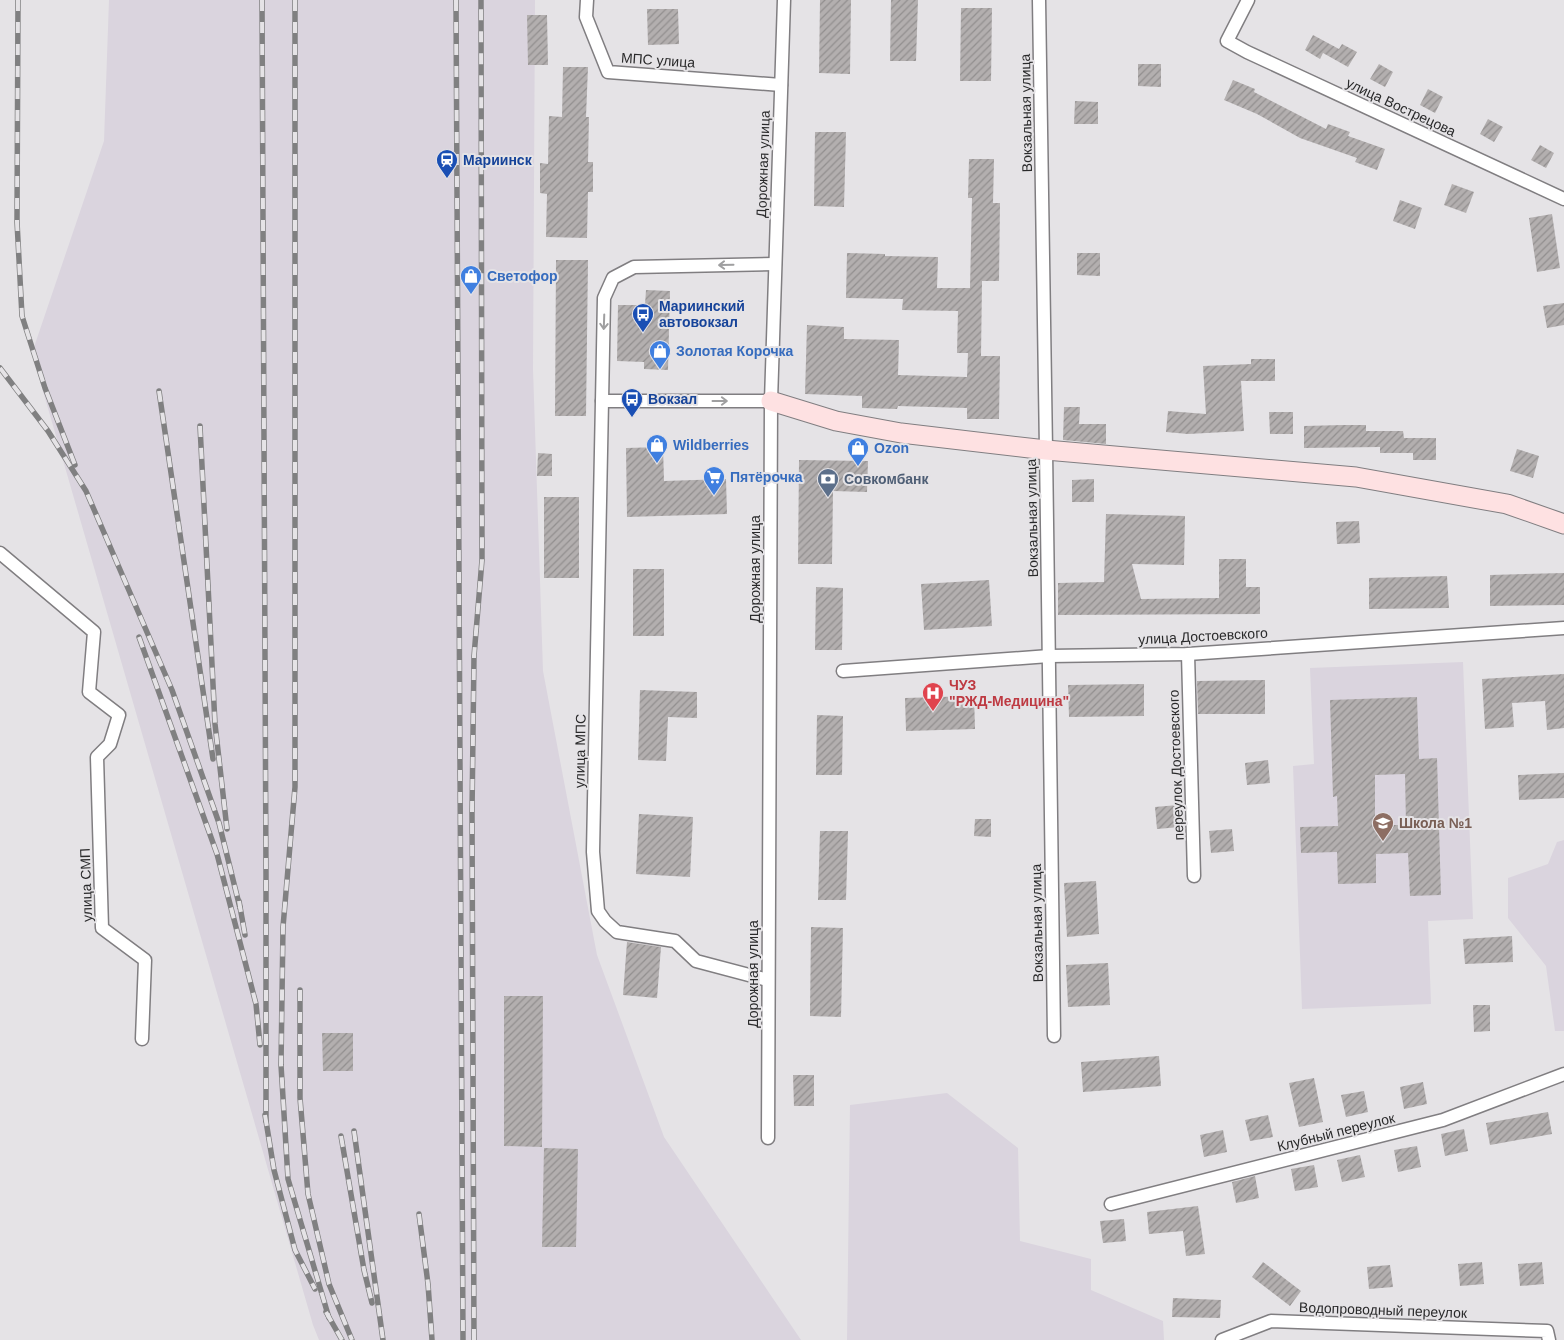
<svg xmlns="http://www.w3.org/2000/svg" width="1564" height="1340" font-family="Helvetica,sans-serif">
<defs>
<pattern id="building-hatch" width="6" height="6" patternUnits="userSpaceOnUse" patternTransform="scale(1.25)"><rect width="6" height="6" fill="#b3afaf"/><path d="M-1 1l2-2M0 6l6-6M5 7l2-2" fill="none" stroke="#928f8f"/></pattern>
</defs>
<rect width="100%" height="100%" fill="#e5e3e6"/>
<g fill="#dad4de">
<polygon points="109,0 535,0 533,369 543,671 597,955 664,1137 801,1340 319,1340 313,1325 32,353 104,141"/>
<polygon points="1463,662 1473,919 1428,921 1431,1004 1302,1009 1293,766 1314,764 1310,668"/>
<polygon points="1564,840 1564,1031 1555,1031 1546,966 1508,918 1508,878 1548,864 1557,842"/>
<polygon points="947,1093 1018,1148 1020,1241 1091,1259 1091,1290 1163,1321 1164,1340 847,1340 850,1105"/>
</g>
<g fill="url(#building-hatch)" fill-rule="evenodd">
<polygon points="820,0 851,0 850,74 819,73"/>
<polygon points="891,0 918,0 916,61 890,61"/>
<polygon points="961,8 992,8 991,81 960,81"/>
<polygon points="647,9 678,9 679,44 648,45"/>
<polygon points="527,15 547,15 548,65 528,65"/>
<polygon points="1313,35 1339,49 1342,44 1357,52 1348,67 1323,53 1320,59 1305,50"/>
<polygon points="1138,64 1161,64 1161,87 1138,86"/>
<polygon points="1379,64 1393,72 1385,87 1370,79"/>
<polygon points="563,67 588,67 586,117 589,117 588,162 593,162 593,192 588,192 587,238 546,237 547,194 540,193 540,163 548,164 549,116 562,117"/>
<polygon points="1233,80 1255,89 1254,92 1326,129 1328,124 1350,132 1348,136 1385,149 1377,170 1355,162 1357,158 1300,138 1257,114 1224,100"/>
<polygon points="1428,89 1443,97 1435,113 1420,105"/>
<polygon points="1075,101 1098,102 1098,124 1074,124"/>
<polygon points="1488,119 1503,127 1494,142 1480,134"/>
<polygon points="815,132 846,132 844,207 814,206"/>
<polygon points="1540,145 1554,153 1546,168 1531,160"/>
<polygon points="969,159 994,159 993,203 1000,203 999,281 982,281 981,356 1000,356 999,419 967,419 967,408 898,406 897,409 862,408 862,396 805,394 807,325 844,327 844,339 899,340 898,375 967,377 968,353 957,353 958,311 902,310 903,299 846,298 847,253 885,254 885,256 938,257 937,288 970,288 972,198 968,198"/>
<polygon points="1452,184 1474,192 1466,213 1444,205"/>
<polygon points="1400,200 1422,208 1415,229 1393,221"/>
<polygon points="1552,214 1560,268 1537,272 1529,218"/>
<polygon points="1077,253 1100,253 1100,276 1077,275"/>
<polygon points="556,260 588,260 586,416 555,416"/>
<polygon points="646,290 670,291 668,370 644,369 644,362 617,361 618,305 645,305"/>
<polygon points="1564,303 1564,325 1547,328 1543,306"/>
<polygon points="1251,359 1275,359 1275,381 1241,381 1244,431 1188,434 1166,432 1168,411 1206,414 1203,366 1251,364"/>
<polygon points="1064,407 1080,407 1079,424 1106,424 1106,444 1063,440"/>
<polygon points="1269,412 1293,412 1293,434 1270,434"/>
<polygon points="1343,425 1366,425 1366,431 1403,431 1404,438 1436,438 1436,460 1413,460 1413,453 1380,453 1380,447 1304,448 1304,426"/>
<polygon points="663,447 664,481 726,479 727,514 627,517 626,448"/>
<polygon points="1517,449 1539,456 1533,478 1510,471"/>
<polygon points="538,453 552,454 552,476 537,476"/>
<polygon points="799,460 868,461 867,492 833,491 832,564 798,564"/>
<polygon points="1094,479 1094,502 1072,502 1072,480"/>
<rect x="544" y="497" width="35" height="81"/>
<polygon points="1106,514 1185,516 1184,565 1132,564 1141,599 1219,598 1219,559 1246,559 1246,587 1260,587 1260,614 1058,615 1058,583 1104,582"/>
<polygon points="1359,521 1360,543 1337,544 1336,522"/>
<rect x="633" y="569" width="31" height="67"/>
<polygon points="1564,573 1564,605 1490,606 1490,575"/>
<polygon points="1447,576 1449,608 1369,609 1369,578"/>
<polygon points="989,580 992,626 924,630 921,584"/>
<polygon points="816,587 843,588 842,650 815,650"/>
<polygon points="1564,674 1564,728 1547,730 1545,701 1512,703 1514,727 1485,729 1482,679"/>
<polygon points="1265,680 1265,714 1198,714 1197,681"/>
<polygon points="1144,684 1144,716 1069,717 1068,685"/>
<polygon points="640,690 697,692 697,718 668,717 666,761 638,760"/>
<polygon points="974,696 975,729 906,731 905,698"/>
<path d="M1417,697L1419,759L1437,758L1441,895L1410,896L1408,853L1376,854V883L1338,884L1337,852L1301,853L1300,827L1338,826L1337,796L1333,797L1330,700ZM1405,774L1406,825H1375V775Z"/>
<polygon points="817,715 843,716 842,775 816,775"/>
<polygon points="1268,760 1270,783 1247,785 1245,763"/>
<polygon points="1564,773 1564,798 1519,800 1518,775"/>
<polygon points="1178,805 1180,827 1157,829 1155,807"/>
<polygon points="639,814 693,817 690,877 636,874"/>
<polygon points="975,819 991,819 991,837 974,836"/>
<polygon points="1232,829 1234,851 1211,853 1209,831"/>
<polygon points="820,831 848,831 846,900 818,900"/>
<polygon points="1096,881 1099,934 1067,937 1064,883"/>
<polygon points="811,927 843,928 841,1017 810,1016"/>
<polygon points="1512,936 1513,962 1465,964 1463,939"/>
<polygon points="627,942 661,947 657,998 623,995"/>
<polygon points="1108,963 1110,1005 1068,1007 1066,965"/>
<polygon points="504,996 543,996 542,1147 504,1146"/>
<polygon points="1473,1005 1490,1005 1490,1031 1474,1032"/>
<polygon points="322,1033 353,1033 353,1071 323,1071"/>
<polygon points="1159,1056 1161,1086 1083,1092 1081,1062"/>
<polygon points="793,1075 814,1075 814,1106 794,1106"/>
<polygon points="1314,1078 1323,1122 1299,1127 1289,1083"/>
<polygon points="1423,1082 1427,1104 1404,1109 1400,1087"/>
<polygon points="1364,1091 1368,1112 1346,1117 1341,1095"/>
<polygon points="1548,1112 1552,1134 1490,1145 1486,1123"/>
<polygon points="1268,1115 1273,1137 1250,1141 1245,1120"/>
<polygon points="1464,1129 1468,1151 1445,1156 1441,1134"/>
<polygon points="1223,1130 1227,1152 1204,1157 1200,1135"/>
<polygon points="1417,1146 1421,1167 1398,1172 1394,1150"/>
<polygon points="544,1148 578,1149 576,1247 542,1247"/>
<polygon points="1360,1155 1365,1177 1342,1182 1337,1160"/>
<polygon points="1314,1165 1318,1187 1295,1191 1291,1169"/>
<polygon points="1255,1176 1259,1198 1236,1203 1232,1182"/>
<polygon points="1198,1206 1205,1254 1186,1256 1183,1231 1149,1234 1147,1212"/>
<polygon points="1124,1219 1126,1241 1103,1243 1100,1221"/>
<polygon points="1263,1262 1301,1291 1290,1306 1252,1277"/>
<polygon points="1482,1262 1484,1284 1460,1286 1458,1264"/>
<polygon points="1542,1262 1544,1284 1520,1286 1518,1264"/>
<polygon points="1390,1265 1393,1287 1369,1289 1367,1267"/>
<polygon points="1173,1298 1221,1300 1220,1318 1172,1317"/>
</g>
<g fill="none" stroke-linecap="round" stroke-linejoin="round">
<g stroke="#807e81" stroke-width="15">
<g id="street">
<polyline points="587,0 586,17 608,72 781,85"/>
<polyline points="1039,0 1046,450 1054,1036"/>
<polyline points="1248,0 1227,41 1247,52 1564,199"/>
<polyline points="602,401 593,852 598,911 605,921 617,932 675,941 696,961 768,980"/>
<polyline points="771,401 602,401 604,298 613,278 634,267 775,264"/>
<polyline points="0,553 94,632 89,692 119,715 110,744 97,757 102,928 145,960 142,1039"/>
<polyline points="1188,654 1194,876"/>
<polyline points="843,671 1049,656 1188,654 1564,628"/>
<polyline points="768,1138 771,401 784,0"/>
<polyline points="1111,1204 1443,1120 1564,1074"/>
<polyline points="1222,1340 1271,1321 1547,1331 1549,1340"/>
</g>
</g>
<g stroke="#807e81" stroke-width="21">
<polyline id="secondary" points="771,401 836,421 901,433 1046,450 1356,477 1507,504 1564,524"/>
</g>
<use href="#street" stroke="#fff" stroke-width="12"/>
<use href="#secondary" stroke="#fee1e2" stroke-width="19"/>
<g stroke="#808081" stroke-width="5.5">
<g id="rail">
<polyline points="18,0 17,222 22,316 45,388 75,465"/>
<polyline points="262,0 266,875 266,1121"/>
<polyline points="295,0 295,787 283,927 281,1065 288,1179 329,1318"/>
<polyline points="456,0 463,1340"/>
<polyline points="0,368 48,431 86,491 172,690 219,823 240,908"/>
<polyline points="159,391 213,759"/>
<polyline points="200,426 215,724 227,829"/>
<polyline points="139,637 217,854 256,1004 260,1045"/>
<polyline points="239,901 245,935"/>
<polyline points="300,990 300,1098 308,1194 329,1284 352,1340"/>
<polyline points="265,1115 274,1170 295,1250 315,1289"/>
<polyline points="354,1131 383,1340"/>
<polyline points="341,1136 364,1270 372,1303"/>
<polyline points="419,1214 428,1284 432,1340"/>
<polyline points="326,1312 342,1340"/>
<polyline points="474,1340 472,813 474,656 482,560 481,0"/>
</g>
</g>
<use href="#rail" stroke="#e5e3e6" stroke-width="4" stroke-dasharray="11" stroke-linecap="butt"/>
</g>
<defs><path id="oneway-shaft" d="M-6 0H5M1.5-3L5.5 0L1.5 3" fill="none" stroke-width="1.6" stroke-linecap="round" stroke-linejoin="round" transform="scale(1.25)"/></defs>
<g stroke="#9f9fa0">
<use href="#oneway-shaft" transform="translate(726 265) rotate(179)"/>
<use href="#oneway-shaft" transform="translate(604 322) rotate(92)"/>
<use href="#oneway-shaft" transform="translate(720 401)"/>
</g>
<defs>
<g id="station-pin" transform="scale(1.125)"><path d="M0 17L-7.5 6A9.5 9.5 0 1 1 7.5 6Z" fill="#1a4fb4" stroke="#e5e3e6"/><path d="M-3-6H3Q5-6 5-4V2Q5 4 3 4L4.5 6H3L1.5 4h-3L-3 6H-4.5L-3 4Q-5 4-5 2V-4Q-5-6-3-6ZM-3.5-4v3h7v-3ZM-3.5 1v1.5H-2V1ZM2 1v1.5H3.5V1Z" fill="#fff"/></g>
<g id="shop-pin" transform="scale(1.125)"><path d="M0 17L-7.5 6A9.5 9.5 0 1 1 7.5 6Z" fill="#3f7fe0" stroke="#e5e3e6"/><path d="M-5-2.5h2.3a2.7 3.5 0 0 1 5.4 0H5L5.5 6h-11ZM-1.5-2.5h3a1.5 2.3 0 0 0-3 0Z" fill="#fff"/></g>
<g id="bus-pin" transform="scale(1.125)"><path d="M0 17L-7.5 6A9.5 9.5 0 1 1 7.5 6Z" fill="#1a4fb4" stroke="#e5e3e6"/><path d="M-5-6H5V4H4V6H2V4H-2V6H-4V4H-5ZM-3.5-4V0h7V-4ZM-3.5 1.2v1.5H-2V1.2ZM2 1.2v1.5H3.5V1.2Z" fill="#fff"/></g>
<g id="supermarket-pin" transform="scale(1.125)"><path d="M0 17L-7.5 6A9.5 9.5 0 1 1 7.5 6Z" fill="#3f7fe0" stroke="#e5e3e6"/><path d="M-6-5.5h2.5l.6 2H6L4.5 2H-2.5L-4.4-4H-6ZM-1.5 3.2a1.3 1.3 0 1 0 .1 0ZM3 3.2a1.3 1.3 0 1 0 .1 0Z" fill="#fff"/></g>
<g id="bank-pin" transform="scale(1.125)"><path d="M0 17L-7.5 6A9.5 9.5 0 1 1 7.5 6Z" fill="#5c6f8a" stroke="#e5e3e6"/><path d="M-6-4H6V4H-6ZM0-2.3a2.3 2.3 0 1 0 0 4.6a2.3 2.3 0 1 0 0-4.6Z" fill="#fff"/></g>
<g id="hospital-pin" transform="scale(1.125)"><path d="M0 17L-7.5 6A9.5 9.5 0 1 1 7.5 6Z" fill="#e0444e" stroke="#e5e3e6"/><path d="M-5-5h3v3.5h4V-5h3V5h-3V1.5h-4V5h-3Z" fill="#fff"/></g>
<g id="school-pin" transform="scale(1.125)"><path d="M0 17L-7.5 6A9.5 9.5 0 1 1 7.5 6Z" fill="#8d6e63" stroke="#e5e3e6"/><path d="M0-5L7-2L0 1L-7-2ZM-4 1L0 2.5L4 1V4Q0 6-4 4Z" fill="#fff"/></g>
</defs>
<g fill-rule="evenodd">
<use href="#station-pin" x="447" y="160"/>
<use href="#shop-pin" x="471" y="276"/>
<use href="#bus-pin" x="643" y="314"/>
<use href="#shop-pin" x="660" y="351"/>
<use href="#bus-pin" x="632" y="399"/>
<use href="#shop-pin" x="657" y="445"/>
<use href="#shop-pin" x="858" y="448"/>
<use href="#supermarket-pin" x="714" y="477"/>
<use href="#bank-pin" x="828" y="479"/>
<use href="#hospital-pin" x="933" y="693"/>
<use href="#school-pin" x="1383" y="823"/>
</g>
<g text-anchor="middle" stroke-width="4" stroke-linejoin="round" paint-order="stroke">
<g font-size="14" fill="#2a2a2b" stroke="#e5e3e6">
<text transform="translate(658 60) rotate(4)" y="5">МПС улица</text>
<text transform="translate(1401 107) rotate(25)" y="5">улица Вострецова</text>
<text transform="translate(1026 113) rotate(-91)" y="5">Вокзальная улица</text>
<text transform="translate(763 164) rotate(-88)" y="5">Дорожная улица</text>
<text transform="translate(1032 518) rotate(-91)" y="5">Вокзальная улица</text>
<text transform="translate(755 569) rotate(-90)" y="5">Дорожная улица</text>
<text transform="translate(1203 636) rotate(-3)" y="5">улица Достоевского</text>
<text transform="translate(580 751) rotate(-89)" y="5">улица МПС</text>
<text transform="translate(1176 765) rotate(-92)" y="5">переулок Достоевского</text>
<text transform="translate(86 885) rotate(-92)" y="5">улица СМП</text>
<text transform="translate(1037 923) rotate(-91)" y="5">Вокзальная улица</text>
<text transform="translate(753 974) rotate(-90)" y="5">Дорожная улица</text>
<text transform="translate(1336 1132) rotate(-14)" y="5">Клубный переулок</text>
<text transform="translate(1383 1310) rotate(2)" y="5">Водопроводный переулок</text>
</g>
<g font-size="14" font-weight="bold" fill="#164399" stroke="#e5e3e6" text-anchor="start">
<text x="463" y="165">Мариинск</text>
<text x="659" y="311">Мариинский<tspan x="659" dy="16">автовокзал</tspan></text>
<text x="648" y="404">Вокзал</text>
</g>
<g font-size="14" font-weight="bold" fill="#366cbe" stroke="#e5e3e6" text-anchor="start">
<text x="487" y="281">Светофор</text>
<text x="676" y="356">Золотая Корочка</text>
<text x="673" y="450">Wildberries</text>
<text x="874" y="453">Ozon</text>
<text x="730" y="482">Пятёрочка</text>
</g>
<g font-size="14" font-weight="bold" fill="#4e5e75" stroke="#e5e3e6" text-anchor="start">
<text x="844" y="484">Совкомбанк</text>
</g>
<g font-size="14" font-weight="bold" fill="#be3a42" stroke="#e5e3e6" text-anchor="start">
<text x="949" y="690">ЧУЗ<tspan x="949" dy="16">"РЖД-Медицина"</tspan></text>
</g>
<g font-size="14" font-weight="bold" fill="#785e54" stroke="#e5e3e6" text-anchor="start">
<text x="1399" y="828">Школа №1</text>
</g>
</g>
</svg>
